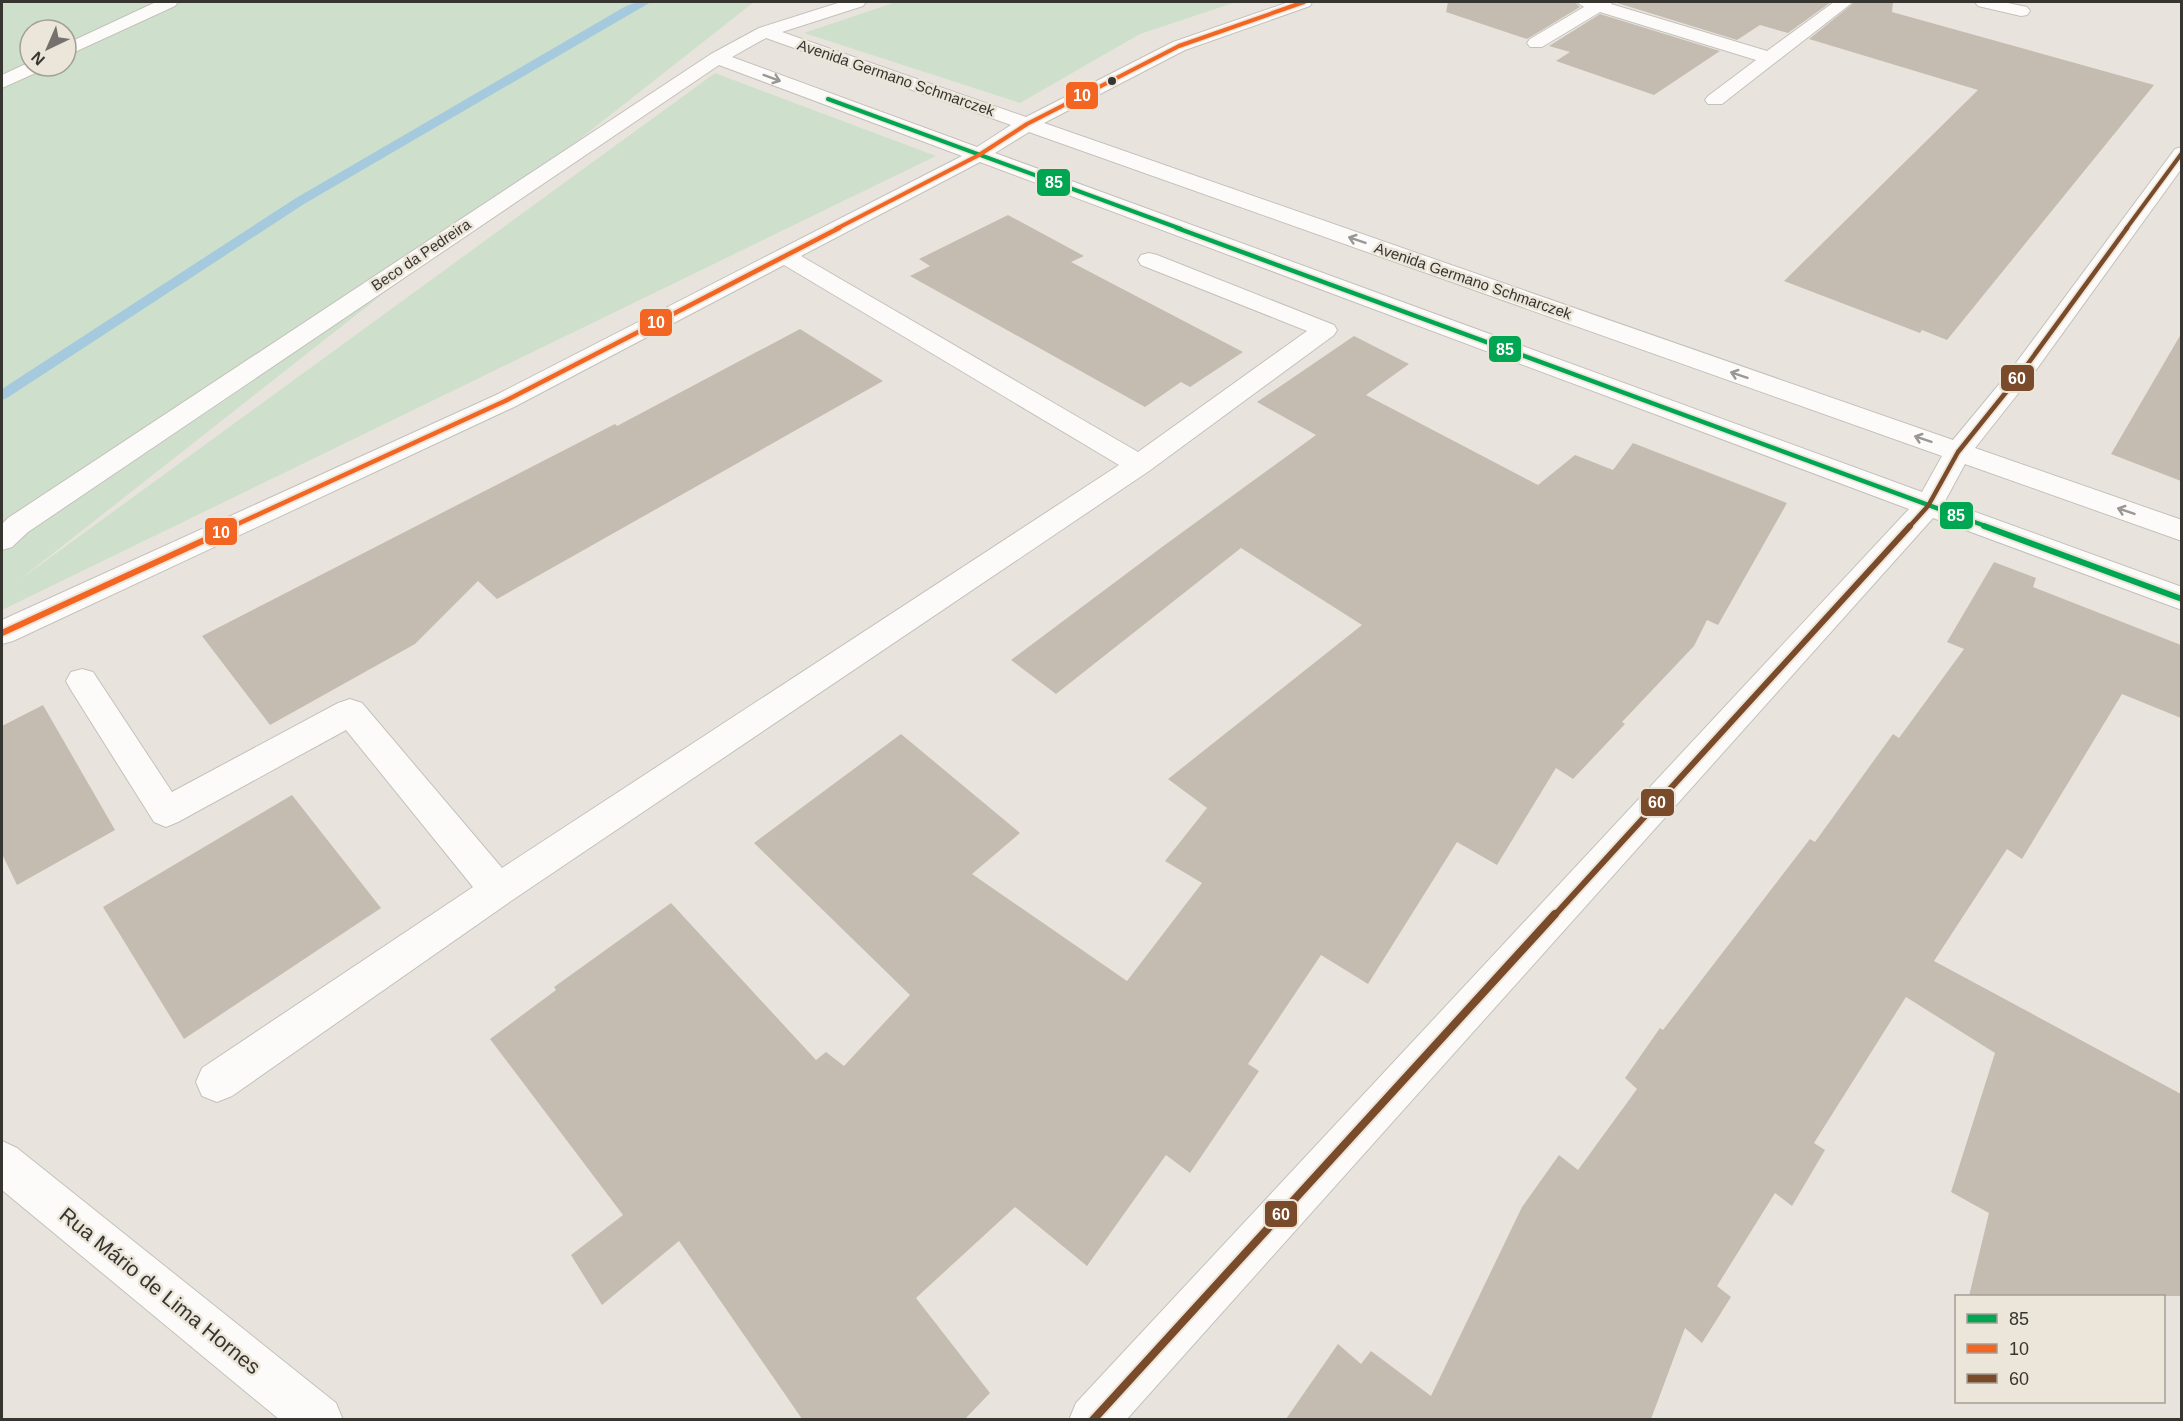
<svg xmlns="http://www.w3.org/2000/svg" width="2183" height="1421" font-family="Helvetica,sans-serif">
<rect width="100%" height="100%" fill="#e8e4dd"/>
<g fill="#cee0cc" fill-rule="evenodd">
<path d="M2,2H754L18,581L715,73L936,156L2,610ZM30,30H66V66H30Z"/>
<polygon points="896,2 1236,2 1140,34 1020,103 804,33"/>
</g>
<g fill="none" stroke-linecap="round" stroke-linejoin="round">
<polygon fill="#a5c9dd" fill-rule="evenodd" points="638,2 651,2 304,204 7,398 2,400 2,389 296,198 626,6"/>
</g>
<g fill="#c4bcb0">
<polygon points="1448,2 1575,2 1580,7 1527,39 1446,12"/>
<polygon points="1614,2 1831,2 1788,33 1760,25 1737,40"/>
<polygon points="1855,2 1893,2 1892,12 2154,85 1947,340 1922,330 1920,333 1784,281 1978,90 1809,39"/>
<polygon points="1600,14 1720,51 1654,95 1556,61 1570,52 1549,46"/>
<polygon points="1008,215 1084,256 1071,262 1243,352 1190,387 1181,382 1145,407 910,276 930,266 919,259"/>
<polygon points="800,329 883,381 497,599 478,581 415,644 270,725 202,636 615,424 617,426"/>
<polygon points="2181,334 2181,481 2111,454"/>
<polygon points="1354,336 1409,364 1366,395 1538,485 1575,455 1613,470 1633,443 1787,503 1718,625 1707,620 1694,646 1622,722 1625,724 1573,779 1556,768 1497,865 1457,842 1368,984 1321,955 1248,1064 1259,1071 1190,1173 1166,1155 1087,1266 1015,1207 916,1298 990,1393 965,1419 802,1419 679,1241 602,1305 571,1255 623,1215 490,1039 556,990 554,987 671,903 816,1060 826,1052 844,1066 910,995 754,843 901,734 1020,833 972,874 1127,981 1202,883 1165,861 1207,808 1168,779 1362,625 1241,548 1056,694 1011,660 1162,547 1316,435 1257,402"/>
<polygon points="1994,562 2036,578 2033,587 2181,645 2181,718 2122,694 2022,859 2007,849 1934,961 2181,1094 2181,1296 1969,1296 1989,1213 1951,1192 1995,1053 1906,997 1814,1143 1825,1150 1792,1206 1775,1193 1717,1286 1731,1297 1702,1343 1685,1328 1651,1419 1286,1419 1338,1344 1361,1364 1371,1351 1431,1396 1522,1207 1559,1155 1578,1170 1637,1089 1625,1078 1660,1028 1663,1030 1810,839 1815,842 1893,734 1899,738 1964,649 1947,642"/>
<polygon points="43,705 115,830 17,885 2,854 2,726"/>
<polygon points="292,795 381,908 184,1039 103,907"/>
</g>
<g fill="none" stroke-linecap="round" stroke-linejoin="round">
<g stroke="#c4c1bb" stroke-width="2">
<g id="minor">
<polygon points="156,2 178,2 175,6 66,56 66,44"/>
<path d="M841,2H866L863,6L782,32L1026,117L1173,42L1289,2H1312L1310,6L1185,50L1044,123L1953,440L2010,371L2175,149L2182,147V168L2028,381L1975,448L2182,520V541L1965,464L1945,501L2182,587V610L1933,518L1126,1420H1069L1076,1403L1909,509L980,162L801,256L1138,452L1307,331L1141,265L1138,260L1141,255L1149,253L1157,255L1334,325L1337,330L1334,335L1149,471L511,901L232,1096L217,1102L202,1096L196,1082L202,1068L473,887L346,730L178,822L166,827L154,822L71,690L66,681L71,672L82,669L93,672L172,792L338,703L350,699L362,703L502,868L1119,465L784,265L514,407L13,641L2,644V620L496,395L962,156L719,65L28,532L12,547L2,550V524L8,518L711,54L759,28ZM766,38L1011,125L977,147L732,57ZM1029,132L1942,456L1922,492L995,153Z"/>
<polygon points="1577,2 1612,2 1611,4 1767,51 1834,2 1853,2 1722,104 1708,104 1705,100 1708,96 1756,60 1600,12 1542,47 1530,47 1527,43 1530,39 1584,7"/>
<polygon points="1975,2 2003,2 2027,7 2030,11 2027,15 2021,16 1978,6"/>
<polygon points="30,62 30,66 44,66 42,70 2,88 2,75"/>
<polygon points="2,1141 17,1148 336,1403 343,1420 280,1420 2,1190"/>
</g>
</g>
<use href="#minor" fill="#fcfbfa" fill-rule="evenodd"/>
<g stroke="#ece5d9" stroke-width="7">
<polyline id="bus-1-far2" points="828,99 1181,229"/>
</g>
<g stroke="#ece5d9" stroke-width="8">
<polyline id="bus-1-far1" points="1177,228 1988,527"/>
</g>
<g stroke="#ece5d9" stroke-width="10">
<polyline id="bus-1" points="1984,526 2182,599"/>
</g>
<g stroke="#ece5d9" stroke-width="7">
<polyline id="bus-2-far2" points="836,229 979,155 1027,124 1179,46 1304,2"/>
</g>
<g stroke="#ece5d9" stroke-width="8">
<polyline id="bus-2-far1" points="231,527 505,401 839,228"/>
</g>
<g stroke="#ece5d9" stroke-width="10">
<polyline id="bus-2" points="2,633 235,526"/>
</g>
<g stroke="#ece5d9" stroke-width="7">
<polyline id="bus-3-far3" points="2126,229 2182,153"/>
</g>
<g stroke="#ece5d9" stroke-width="8">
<polyline id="bus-3-far2" points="1909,527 1928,506 1958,452 2019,376 2127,228"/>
</g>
<g stroke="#ece5d9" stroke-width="10">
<polyline id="bus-3-far1" points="1554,916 1910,526"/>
</g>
<g stroke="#ece5d9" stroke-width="12">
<polyline id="bus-3" points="1093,1420 1555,914"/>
</g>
<use href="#bus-1-far2" stroke="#00a651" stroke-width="4"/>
<use href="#bus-1-far1" stroke="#00a651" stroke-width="4.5"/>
<use href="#bus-1" stroke="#00a651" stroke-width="6"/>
<use href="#bus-2-far2" stroke="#f26522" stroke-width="4"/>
<use href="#bus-2-far1" stroke="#f26522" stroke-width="4.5"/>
<use href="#bus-2" stroke="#f26522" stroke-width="6"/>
<use href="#bus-3-far3" stroke="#7a4b2a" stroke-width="4"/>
<use href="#bus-3-far2" stroke="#7a4b2a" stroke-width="4.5"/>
<use href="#bus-3-far1" stroke="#7a4b2a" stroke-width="6"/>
<use href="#bus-3" stroke="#7a4b2a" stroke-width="8"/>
</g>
<defs><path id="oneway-shaft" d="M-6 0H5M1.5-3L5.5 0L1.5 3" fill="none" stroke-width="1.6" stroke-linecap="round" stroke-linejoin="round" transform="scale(1.5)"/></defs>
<g stroke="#9a9895">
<use href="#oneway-shaft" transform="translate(772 78) rotate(20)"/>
<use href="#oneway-shaft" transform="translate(1357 240) rotate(-161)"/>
<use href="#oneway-shaft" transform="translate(1739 375) rotate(-161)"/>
<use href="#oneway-shaft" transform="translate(1923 439) rotate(-161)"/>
<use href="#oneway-shaft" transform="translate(2126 511) rotate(-161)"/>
</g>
<circle fill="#373530" stroke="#ece5d9" stroke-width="2" cx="1112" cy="81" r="5"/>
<g text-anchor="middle" stroke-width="5" stroke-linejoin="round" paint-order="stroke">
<g font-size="15" fill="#373530" stroke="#ece5d9">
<text transform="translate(896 78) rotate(19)" y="5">Avenida Germano Schmarczek</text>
<text transform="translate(421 255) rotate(-34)" y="5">Beco da Pedreira</text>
<text transform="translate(1473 281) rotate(19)" y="5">Avenida Germano Schmarczek</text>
</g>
<g font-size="21" fill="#373530" stroke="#ece5d9">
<text transform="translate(160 1291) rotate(39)" y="7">Rua Mário de Lima Hornes</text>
</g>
</g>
<g stroke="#ece5d9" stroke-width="2">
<rect x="1065" y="81" width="34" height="29" rx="6" fill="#f26522"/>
<rect x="1036" y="168" width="35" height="29" rx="6" fill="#00a651"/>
<rect x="639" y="308" width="34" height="29" rx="6" fill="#f26522"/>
<rect x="1488" y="335" width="34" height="28" rx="6" fill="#00a651"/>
<rect x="2000" y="364" width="35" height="28" rx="6" fill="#7a4b2a"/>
<rect x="1939" y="501" width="35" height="29" rx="6" fill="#00a651"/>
<rect x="204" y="517" width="34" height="29" rx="6" fill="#f26522"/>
<rect x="1640" y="788" width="35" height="29" rx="6" fill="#7a4b2a"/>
<rect x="1264" y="1200" width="34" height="28" rx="6" fill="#7a4b2a"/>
</g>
<g font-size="16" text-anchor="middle" font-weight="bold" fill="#fff">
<text x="1082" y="101">10</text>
<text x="1054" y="188">85</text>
<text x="656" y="328">10</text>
<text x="1505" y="355">85</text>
<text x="2017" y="384">60</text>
<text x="1956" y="521">85</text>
<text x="221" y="538">10</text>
<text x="1657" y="808">60</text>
<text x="1281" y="1220">60</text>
</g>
<rect width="2183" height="1421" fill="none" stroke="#373530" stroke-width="6"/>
<rect x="1955" y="1295" width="210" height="108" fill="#ece5d9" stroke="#a49f95" stroke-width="1.5"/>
<rect x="1967" y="1314" width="30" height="9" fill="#00a651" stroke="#a49f95" stroke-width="1.5"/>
<text x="2009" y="1325" font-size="18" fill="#373530">85</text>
<rect x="1967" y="1344" width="30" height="9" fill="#f26522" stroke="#a49f95" stroke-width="1.5"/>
<text x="2009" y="1355" font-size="18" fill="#373530">10</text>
<rect x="1967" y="1374" width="30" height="9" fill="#7a4b2a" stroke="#a49f95" stroke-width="1.5"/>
<text x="2009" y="1385" font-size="18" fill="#373530">60</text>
<g transform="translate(48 48) rotate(224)"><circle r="28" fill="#ece5d9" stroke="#a49f95" stroke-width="1.5"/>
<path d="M0-4.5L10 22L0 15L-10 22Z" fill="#75726d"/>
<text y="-9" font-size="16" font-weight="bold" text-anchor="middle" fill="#373530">N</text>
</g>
</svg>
